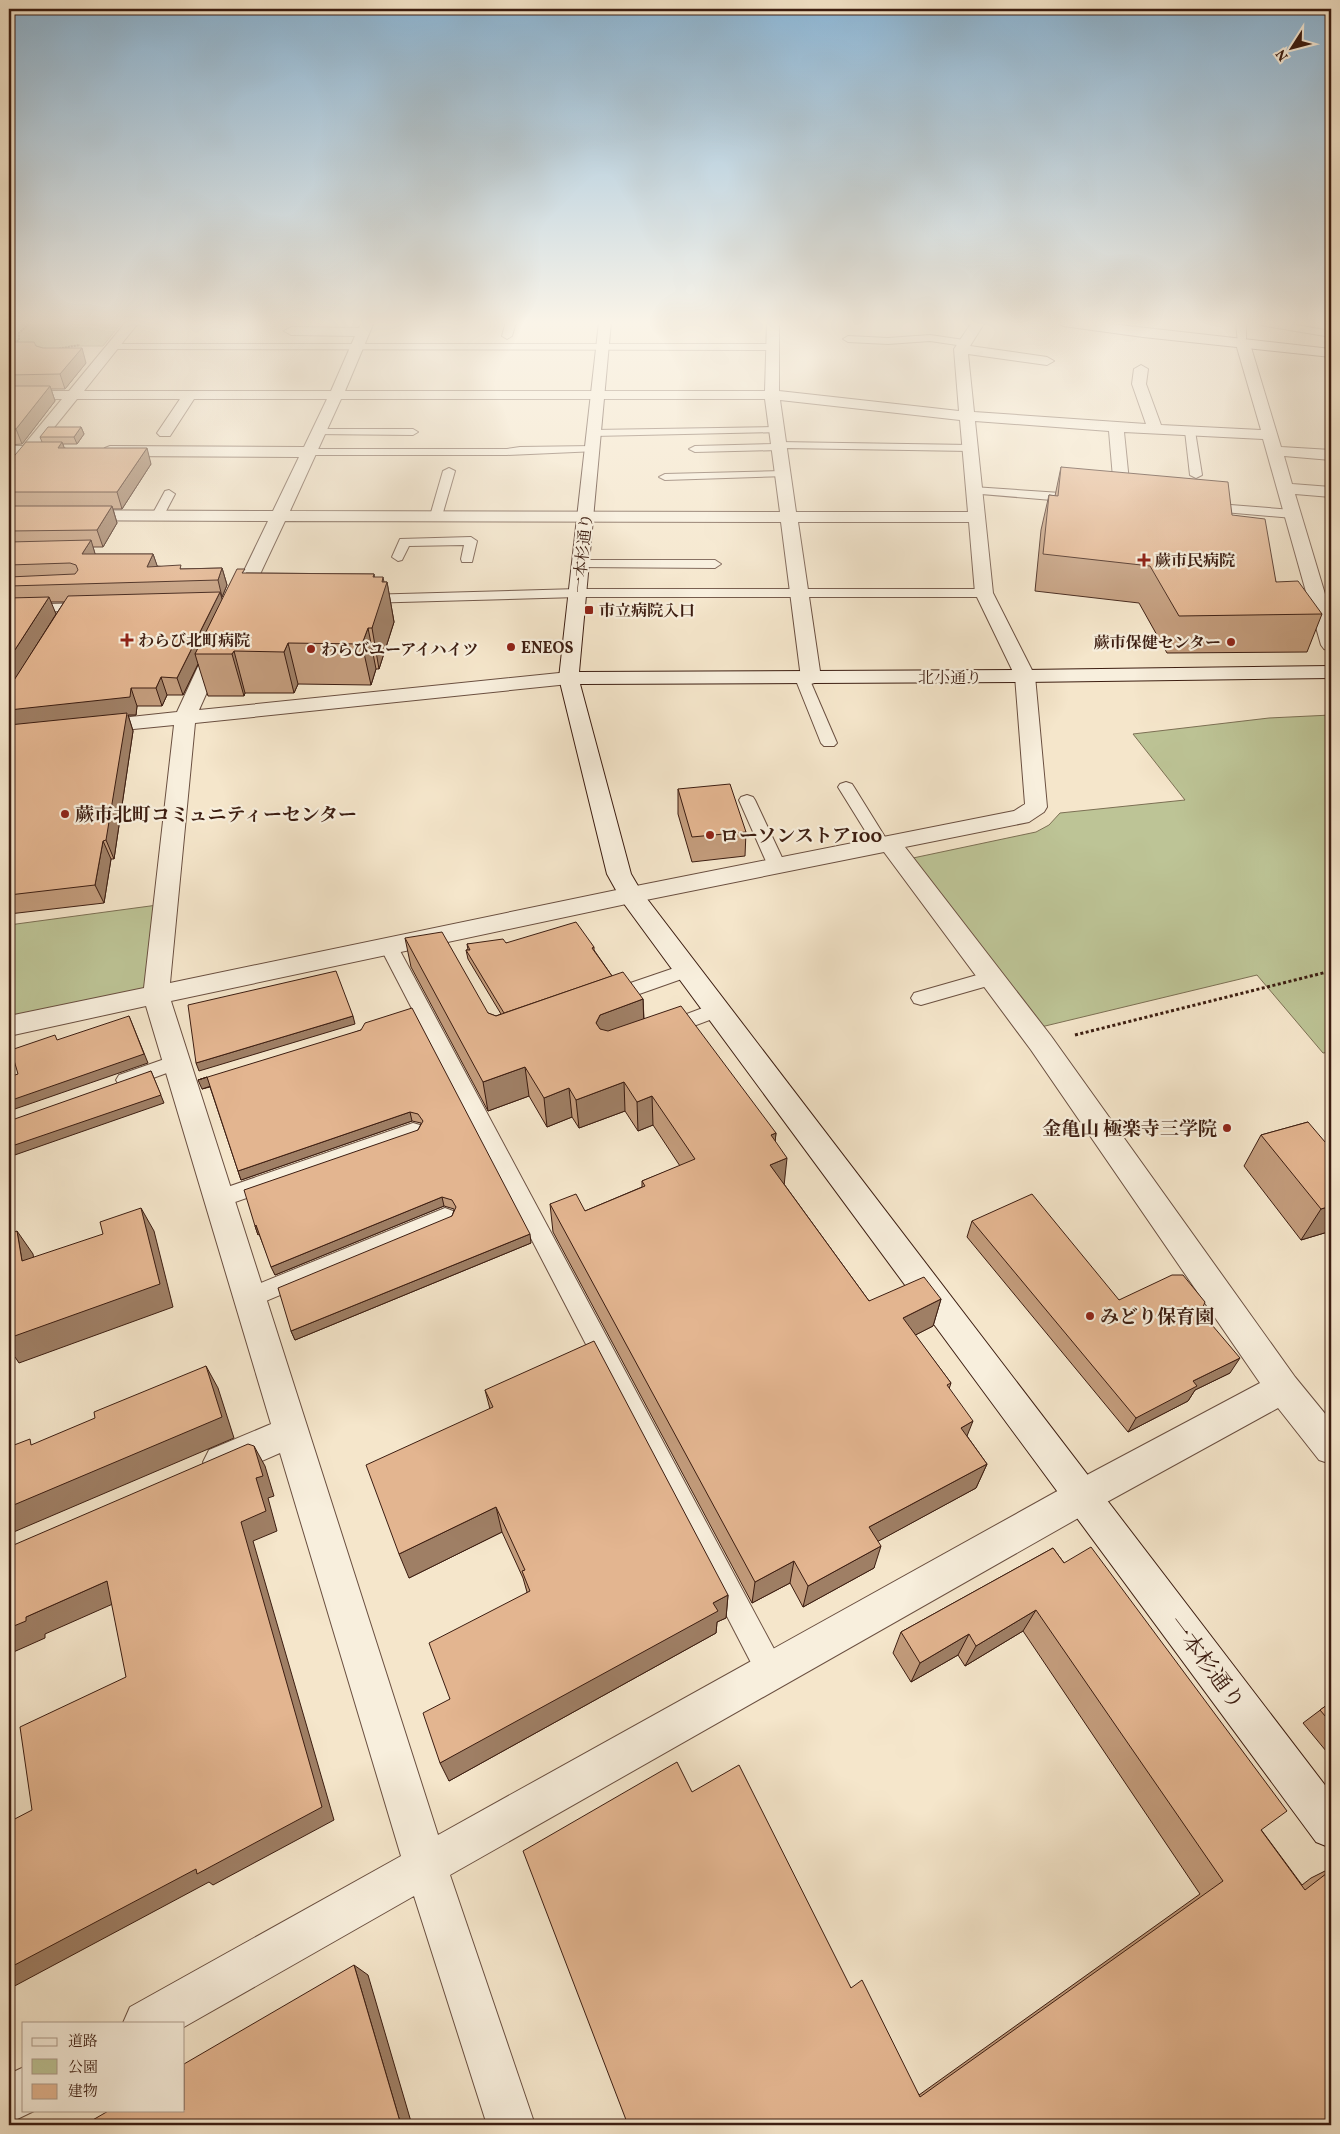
<svg xmlns="http://www.w3.org/2000/svg" width="1340" height="2134" font-family="Vollkorn,'Noto Serif JP',serif">
<rect width="100%" height="100%" fill="#f5e6cb"/>
<filter id="stains"><feTurbulence type="fractalNoise" baseFrequency=".004" numOctaves="4"/><feColorMatrix values="0 0 0 0 .2 0 0 0 0 .09 0 0 0 0 .02 0 0 0 .5 -.17"/></filter>
<radialGradient id="worn" r=".72"><stop offset=".6" stop-color="#630" stop-opacity="0"/><stop offset="1" stop-color="#630" stop-opacity=".3"/></radialGradient>
<g fill="#bdc496" stroke="#7c7054">
<polygon points="15,322 122,322 103,346 69,346 62,354 9,354 9,329"/>
<polygon points="1331,715 1331,1052 1323,1053 1257,975 1041,1027 913,858 1036,832 1049,825 1060,813 1185,800 1133,734 1269,718"/>
<polygon points="165,904 156,996 9,1026 9,925"/>
</g>
<g fill="none" stroke-linecap="round" stroke-linejoin="round">
<g stroke="#6a4f40" stroke-width="2">
<g id="lane">
<polygon points="506,322 516,322 512,336 507,339 502,336"/>
<polygon points="1236,322 1246,322 1246,346 1240,346 1238,344"/>
<polygon points="1255,322 1278,322 1331,331 1331,337 1260,325"/>
<polygon points="930,335 964,340 969,343 964,346 930,341 888,344 848,342 843,339 848,336 888,338"/>
<polygon points="113,344 772,344 777,347 772,350 110,349 110,345"/>
<polygon points="777,427 781,428 782,430 781,432 594,436 589,433 594,430"/>
<polygon points="1190,428 1195,431 1202,475 1196,478 1190,475 1185,431"/>
<polygon points="318,429 413,429 418,432 413,435 314,434 313,432"/>
<polygon points="779,442 970,445 976,448 970,451 784,448 779,450 695,452 689,449 695,446 774,444"/>
<polygon points="593,446 597,447 599,449 597,451 507,455 309,455 303,452 309,449 507,449 520,447"/>
<polygon points="449,468 455,471 442,516 440,519 432,519 430,516 443,471"/>
<polygon points="783,471 787,472 789,474 787,476 665,480 659,477 665,474"/>
<polygon points="973,487 1076,494 1082,498 1076,502 969,493 967,491"/>
<polygon points="169,490 175,494 164,515 158,519 154,518 152,515 165,491"/>
<polygon points="1205,503 1293,510 1299,514 1293,518 1201,510 1199,507"/>
<polygon points="471,537 477,541 472,562 462,562 461,559 464,545 409,546 402,560 398,561 392,557 400,539"/>
<polygon points="581,560 715,560 721,564 715,568 576,567 575,564"/>
<polygon points="578,589 984,589 991,593 984,597 578,597 364,603 357,599 364,595"/>
<polygon points="87,603 94,607 92,610 9,613 9,605"/>
<polygon points="802,674 807,675 809,678 837,743 834,746 824,746 821,743 795,678 797,675"/>
<polygon points="846,782 852,784 854,787 890,845 888,849 882,850 876,849 874,845 838,787 840,784"/>
<polygon points="747,795 753,797 755,800 786,866 783,870 777,871 771,870 768,866 739,800 741,797"/>
<polygon points="389,941 395,943 398,947 781,1662 785,1672 781,1682 771,1686 761,1682 380,947 383,943"/>
<polygon points="686,964 693,965 695,970 693,975 611,1004 604,1002 602,997 604,992"/>
<polygon points="991,971 998,973 1000,978 998,983 921,1005 914,1003 911,998 914,993"/>
<polygon points="716,1003 723,1005 726,1010 723,1015 667,1036 660,1034 657,1029 660,1024"/>
<polygon points="176,1055 183,1057 186,1062 183,1067 126,1088 119,1085 116,1080 119,1075"/>
<polygon points="413,1123 420,1125 423,1131 420,1137 218,1208 210,1205 207,1199 210,1193"/>
<polygon points="445,1208 453,1211 456,1217 453,1223 249,1308 241,1305 237,1298 241,1291"/>
</g>
</g>
<g stroke="#6a4f40" stroke-width="2">
<g id="street">
<path d="M126,322H139L84,391H331L355,336L291,335L284,331L291,327L359,328L361,322H374L345,391H765L767,322H779V391L959,411L954,349L972,322H985L970,346L1047,357L1054,361L1047,365L968,354L974,412L1146,424L1132,384L1134,369L1141,365L1148,369L1146,384L1161,425L1261,430L1236,344L1243,340L1250,344L1281,447L1331,450V460L1284,456L1292,484L1331,487V497L1295,494L1331,614V651L1324,649L1321,645L1263,439L1124,432L1131,501L1129,504H1117L1115,501L1109,431L975,421L993,593L1035,676L1047,807L1044,812L1029,822L905,847L1051,1036L1295,1377L1331,1421V1464L1319,1460L1278,1408L1096,1508L450,1875L535,2125H487L414,1896L184,2027V2023H123L130,2007L401,1856L280,1453L221,1479L209,1474L203,1462L209,1450L271,1424L146,1006L9,1036V1016L144,988L174,725L93,733L86,731L83,727L86,723L93,721L177,712L208,645L211,641L218,639L225,641L228,645L199,710L569,672L576,674L579,678L576,682L569,684L195,723L170,983L631,887L1014,811L1025,804L1015,676L975,593L969,522H798L821,678L818,682L811,684L804,682L801,678L781,522L285,521L245,606L243,610L236,612L229,610L227,606L268,521L9,520V510L273,511L299,457L110,456L105,454L102,451L105,448L110,446L304,447L327,399H194L170,436H160L157,433L180,399H77L39,446L60,448L63,451L60,454L31,456L15,476L9,478V463L15,456H9V446H23L62,399H9V391H69ZM341,399H765L780,512L290,511ZM780,400L960,420L968,512H796ZM884,852L1031,1050L1260,1383L1070,1484L438,1835L171,1001L631,903Z"/>
<polygon points="24,2067 24,2110 36,2110 9,2123 9,2074"/>
</g>
</g>
<g stroke="#3c1d11" stroke-width="2">
<g id="secondary">
<polygon points="599,322 611,322 579,672 1025,670 1331,666 1331,678 1025,682 580,684 631,874 641,891 1331,1793 1331,1848 1316,1842 677,976 622,901 607,874 559,678"/>
<polygon points="1057,322 1093,322 1331,349 1331,357 1143,337 1063,326"/>
</g>
</g>
<g stroke="#3c1d11" stroke-width="2" stroke-dasharray="2 1" stroke-linecap="butt">
<polyline points="9,346 19,340 19,333 31,322"/>
<polyline points="56,349 80,345"/>
</g>
<polyline stroke="#3c1d11" stroke-width="3" stroke-dasharray="3 2.5" stroke-linecap="butt" points="1075,1035 1331,971"/>
<use href="#lane" fill="#f8efdd" fill-rule="evenodd"/>
<use href="#street" fill="#f8efdd" fill-rule="evenodd"/>
<use href="#secondary" fill="#f8efdd" fill-rule="evenodd"/>
</g>
<g fill="#c39c7c" stroke="#3c1d11" fill-rule="evenodd">
<polygon points="9,342 36,346 86,363 65,389 51,389 55,401 22,444 9,445"/>
<path d="M81,427L84,434L77,444H63L64,448L151,464L122,509H113L117,523L103,547H93L95,554H153L157,566L182,569L222,568L227,585L222,597H221L222,599L246,573L374,574V577L384,582H387L394,622L379,669H376L371,685L298,684L294,693H245L244,696H208L198,664L183,695H167L162,706H137L136,715H128L133,731L114,859H111L104,903L9,914V462L42,442L40,437ZM51,602H64L39,641Z"/>
<polygon points="1061,467 1232,515 1276,582 1322,614 1307,652 1167,653 1139,603 1035,591 1041,530 1049,495 1055,496"/>
<polygon points="678,789 746,832 745,856 692,862 678,814"/>
<polygon points="405,938 488,1013 496,1016 501,1014 468,959 466,950 468,950 467,944 506,943 594,947 594,950 612,976 643,999 644,1019 776,1133 775,1141 784,1184 869,1301 941,1299 933,1326 915,1335 951,1383 949,1389 967,1436 987,1464 976,1488 878,1541 874,1568 803,1607 790,1583 752,1603 553,1232 550,1204 585,1211 642,1187 642,1181 680,1166 653,1125 638,1131 625,1111 579,1128 572,1117 547,1127 529,1096 488,1111 411,967"/>
<polygon points="361,1030 531,1243 295,1340 291,1331 452,1216 454,1210 454,1209 444,1206 275,1275 259,1234 258,1235 255,1226 418,1130 421,1124 421,1123 412,1121 241,1180 210,1087 202,1089"/>
<polygon points="1308,1122 1331,1231 1301,1240 1244,1166 1261,1135"/>
<polygon points="972,1221 1119,1300 1201,1312 1230,1373 1195,1390 1188,1401 1128,1432 967,1237"/>
<polygon points="485,1390 728,1595 726,1618 717,1622 716,1633 449,1781 450,1699 527,1592 523,1578 502,1532 409,1578 490,1409"/>
<polygon points="1053,1548 1302,1885 1311,1878 1331,1868 1331,1920 1329,1922 1331,2125 628,2125 692,1792 851,1988 919,2095 1200,1894 1023,1631 965,1666 958,1655 911,1682 893,1653 901,1632"/>
<polygon points="1331,1702 1331,1757 1303,1723"/>
</g>
<g fill="#9f7f65" stroke="#3c1d11">
<polygon points="82,348 86,363 65,389 60,374"/>
<polygon points="50,386 55,401 22,444 16,429"/>
<polygon points="81,427 84,434 77,444 74,437"/>
<polygon points="62,442 68,458 58,448"/>
<polygon points="147,448 151,464 122,509 117,492"/>
<polygon points="9,452 11,458 9,461"/>
<polygon points="112,506 117,523 103,547 97,530"/>
<polygon points="91,540 96,557 82,554"/>
<polygon points="153,554 159,571 147,567"/>
<polygon points="222,568 227,585 222,597 218,580"/>
<polygon points="374,574 379,605 382,582 383,577 385,587 387,582 394,622 379,669 372,628 373,577"/>
<polygon points="220,592 225,609 195,654 198,664 183,695 177,678"/>
<polygon points="49,597 56,614 9,689 9,659"/>
<polygon points="368,628 376,669 371,685 362,644"/>
<polygon points="288,643 298,684 294,693 284,652"/>
<polygon points="234,651 245,693 244,696 232,654"/>
<polygon points="161,677 167,695 162,706 156,688"/>
<polygon points="131,688 137,706 136,715 128,715 133,731 114,859 106,840 9,729 9,710"/>
<polygon points="103,841 111,859 104,903 95,885"/>
<polygon points="643,999 644,1028 601,1044 596,1023 600,1015"/>
<polygon points="129,1016 148,1063 9,1111 9,1101"/>
<polygon points="353,1016 355,1024 199,1071 196,1063"/>
<polygon points="525,1067 529,1096 488,1111 483,1082"/>
<polygon points="151,1071 164,1103 9,1157 9,1147"/>
<polygon points="207,1077 211,1086 202,1089 198,1080"/>
<polygon points="624,1082 625,1111 579,1128 576,1100"/>
<polygon points="569,1088 572,1117 547,1127 544,1098"/>
<polygon points="652,1096 653,1125 638,1131 637,1102"/>
<polygon points="410,1112 412,1121 241,1180 238,1171"/>
<polygon points="776,1133 773,1162 771,1135"/>
<polygon points="787,1158 784,1186 770,1165"/>
<polygon points="442,1197 444,1206 275,1275 271,1267"/>
<polygon points="1331,1206 1331,1231 1301,1240 1321,1209"/>
<polygon points="141,1208 154,1231 173,1307 19,1363 15,1357 9,1359 9,1338"/>
<polygon points="256,1225 260,1234 258,1235 255,1226"/>
<polygon points="17,1231 33,1254 38,1284 22,1261"/>
<polygon points="530,1234 531,1243 295,1340 291,1331"/>
<polygon points="941,1299 933,1326 896,1345 903,1318"/>
<polygon points="1240,1358 1230,1373 1195,1390 1188,1401 1128,1432 1136,1418 1193,1381"/>
<polygon points="206,1366 218,1388 234,1438 9,1534 9,1507"/>
<polygon points="973,1421 963,1446 961,1428"/>
<polygon points="254,1446 265,1466 274,1496 268,1498 277,1531 253,1541 334,1820 213,1885 209,1882 9,1989 9,1968 241,1522 256,1478"/>
<polygon points="987,1464 976,1488 862,1550 869,1527"/>
<polygon points="496,1507 502,1532 409,1578 399,1554"/>
<polygon points="881,1546 874,1568 803,1607 808,1586"/>
<polygon points="794,1561 790,1583 752,1603 755,1582"/>
<polygon points="107,1581 124,1599 45,1634 45,1638 9,1654 9,1628 26,1617"/>
<polygon points="728,1595 726,1618 717,1622 716,1633 449,1781 440,1763 713,1603"/>
<polygon points="1036,1610 1023,1631 965,1666 976,1646"/>
<polygon points="969,1634 958,1655 911,1682 920,1663"/>
<polygon points="354,1965 368,1975 412,2125 401,2125"/>
</g>
<g fill="#e3b590" stroke="#3c1d11">
<polygon points="9,342 34,342 36,346 43,348 82,348 60,374 9,375"/>
<polygon points="9,386 50,386 16,429 9,429"/>
<polygon points="48,427 81,427 74,437 40,437"/>
<polygon points="26,442 62,442 58,448 147,448 117,492 9,492 9,462 10,461"/>
<polygon points="1061,467 1228,482 1232,515 1265,519 1276,582 1298,581 1322,614 1179,616 1150,566 1043,554 1049,495 1058,496"/>
<polygon points="9,506 112,506 97,530 9,531"/>
<polygon points="91,540 82,554 153,554 147,567 181,565 180,569 222,568 218,580 9,586 9,577 75,574 78,570 76,565 70,563 9,565 9,542"/>
<polygon points="237,569 245,569 242,573 374,574 373,577 383,577 382,582 387,582 372,628 368,628 362,644 288,643 284,652 234,651 232,654 195,654"/>
<polygon points="220,592 177,678 161,677 156,688 131,688 130,697 9,710 9,688 68,596"/>
<polygon points="49,597 9,659 9,598"/>
<polygon points="127,713 106,840 103,841 95,885 9,895 9,725"/>
<polygon points="730,784 746,832 692,837 678,789"/>
<polygon points="576,922 594,947 592,948 612,976 504,1013 466,950 470,950 467,944 503,939 506,943"/>
<polygon points="442,932 488,1013 496,1016 623,972 643,999 600,1015 596,1023 600,1029 608,1031 681,1006 776,1133 771,1135 787,1158 770,1165 869,1301 924,1277 941,1299 903,1318 951,1383 947,1385 973,1421 961,1428 987,1464 869,1527 881,1546 808,1586 794,1561 755,1582 550,1204 576,1194 585,1211 645,1186 642,1181 695,1159 652,1096 637,1102 624,1082 576,1100 569,1088 544,1098 525,1067 483,1082 405,938"/>
<polygon points="336,971 353,1016 196,1063 188,1005"/>
<polygon points="412,1008 530,1234 291,1331 278,1288 452,1216 456,1207 452,1200 442,1197 271,1267 256,1225 255,1226 244,1190 418,1130 423,1121 418,1114 410,1112 238,1171 207,1077 198,1080 361,1030 365,1023"/>
<polygon points="129,1016 144,1054 9,1101 9,1077 18,1074 11,1050 55,1035 57,1040"/>
<polygon points="151,1071 161,1095 9,1147 9,1121"/>
<polygon points="1308,1122 1331,1149 1331,1206 1321,1209 1261,1135"/>
<polygon points="1032,1194 1119,1300 1172,1275 1183,1275 1205,1302 1201,1312 1240,1358 1193,1381 1197,1386 1136,1418 972,1221"/>
<polygon points="141,1208 160,1284 9,1338 9,1234 17,1231 22,1261 103,1234 100,1222"/>
<polygon points="594,1341 728,1595 713,1603 718,1611 440,1763 423,1713 450,1699 429,1643 530,1591 522,1571 525,1570 496,1507 399,1554 366,1465 493,1407 485,1390"/>
<polygon points="206,1366 222,1417 9,1507 9,1447 30,1439 31,1445 95,1418 94,1412"/>
<polygon points="248,1444 254,1446 263,1476 256,1478 266,1511 241,1522 322,1807 197,1874 196,1869 9,1968 9,1822 32,1810 20,1727 126,1677 107,1581 26,1617 26,1621 9,1628 9,1547"/>
<polygon points="1091,1547 1287,1811 1261,1830 1305,1890 1331,1870 1331,1920 1329,1922 1331,1926 1331,2125 628,2125 523,1851 677,1762 692,1792 739,1765 851,1988 862,1980 920,2097 1223,1881 1036,1610 976,1646 969,1634 920,1663 901,1632 1053,1548 1064,1563"/>
<polygon points="1331,1702 1331,1723 1320,1710"/>
<polygon points="354,1965 401,2125 84,2125 110,2110 184,2110 184,2064"/>
</g>
<linearGradient id="sky" x2="0" y2="1"><stop stop-color="#8cb8d9"/><stop offset="0.52" stop-color="#faf4e8"/><stop offset="1" stop-color="#faf4e8" stop-opacity="0"/></linearGradient>
<rect width="1340" height="621" fill="url(#sky)"/>
<g fill="#8f2418" stroke="#f8efdd" stroke-width="2">
<path d="M1141.5 552.5h5v5h5v5h-5v5h-5v-5h-5v-5h5z"/>
<rect x="584" y="605" width="10" height="10" rx="2.5"/>
<path d="M124.5 632.5h5v5h5v5h-5v5h-5v-5h-5v-5h5z"/>
<circle cx="1231" cy="642" r="5"/>
<circle cx="511" cy="647" r="5"/>
<circle cx="311" cy="649" r="5"/>
<circle cx="65" cy="814" r="5"/>
<circle cx="710" cy="835" r="5"/>
<circle cx="1227" cy="1128" r="5"/>
<circle cx="1090" cy="1316" r="5"/>
</g>
<g text-anchor="middle" stroke-width="4.5" stroke-linejoin="round" paint-order="stroke">
<g font-size="16" fill="#3c1d11" stroke="#f8efdd">
<text transform="translate(582 553) rotate(-84)" y="6">一本杉通り</text>
<text x="950" y="683">北小通り</text>
</g>
<g font-size="16" font-weight="bold" fill="#3c1d11" stroke="#f8efdd" text-anchor="start">
<text x="1155" y="566">蕨市民病院</text>
<text x="599" y="616">市立病院入口</text>
<text x="138" y="646">わらび北町病院</text>
<text x="1221" y="648" text-anchor="end">蕨市保健センター</text>
<text x="521" y="653">ENEOS</text>
<text x="321" y="655">わらびユーアイハイツ</text>
</g>
<g font-size="19" font-weight="bold" fill="#3c1d11" stroke="#f8efdd" text-anchor="start">
<text x="75" y="821">蕨市北町コミュニティーセンター</text>
<text x="720" y="842">ローソンストア100</text>
<text x="1217" y="1135" text-anchor="end">金亀山 極楽寺三学院</text>
<text x="1100" y="1323">みどり保育園</text>
</g>
<g font-size="22" fill="#3c1d11" stroke="#f8efdd">
<text transform="translate(1207 1662) rotate(53)" y="8">一本杉通り</text>
</g>
</g>
<rect width="1340" height="2134" fill="none" stroke="#f5e6cb" stroke-width="30"/>
<rect x="10" y="10" width="1320" height="2114" fill="none" stroke="#3c1d11" stroke-width="2.5"/>
<rect x="15" y="15" width="1310" height="2104" fill="none" stroke="#3c1d11"/>
<rect x="22" y="2022" width="162" height="90" fill="#f8efdd" stroke="#ad9b8b"/>
<rect x="32" y="2038" width="25" height="8" fill="#f8efdd" stroke="#ad9b8b"/>
<text x="68" y="2046" font-size="15" fill="#3c1d11">道路</text>
<rect x="32" y="2059" width="25" height="15" fill="#bdc496" stroke="#ad9b8b"/>
<text x="68" y="2072" font-size="15" fill="#3c1d11">公園</text>
<rect x="32" y="2084" width="25" height="15" fill="#e3b590" stroke="#ad9b8b"/>
<text x="68" y="2096" font-size="15" fill="#3c1d11">建物</text>
<g transform="translate(1292 48) rotate(234)" stroke="#f8efdd" stroke-width="4" paint-order="stroke">
<path d="M0-4L9 19L0 12L-9 19Z" fill="#3c1d11"/>
<text y="-8" font-size="14" font-weight="bold" text-anchor="middle" fill="#3c1d11">N</text>
</g>
<rect width="100%" height="100%" filter="url(#stains)"/>
<rect width="100%" height="100%" fill="url(#worn)"/>
</svg>
